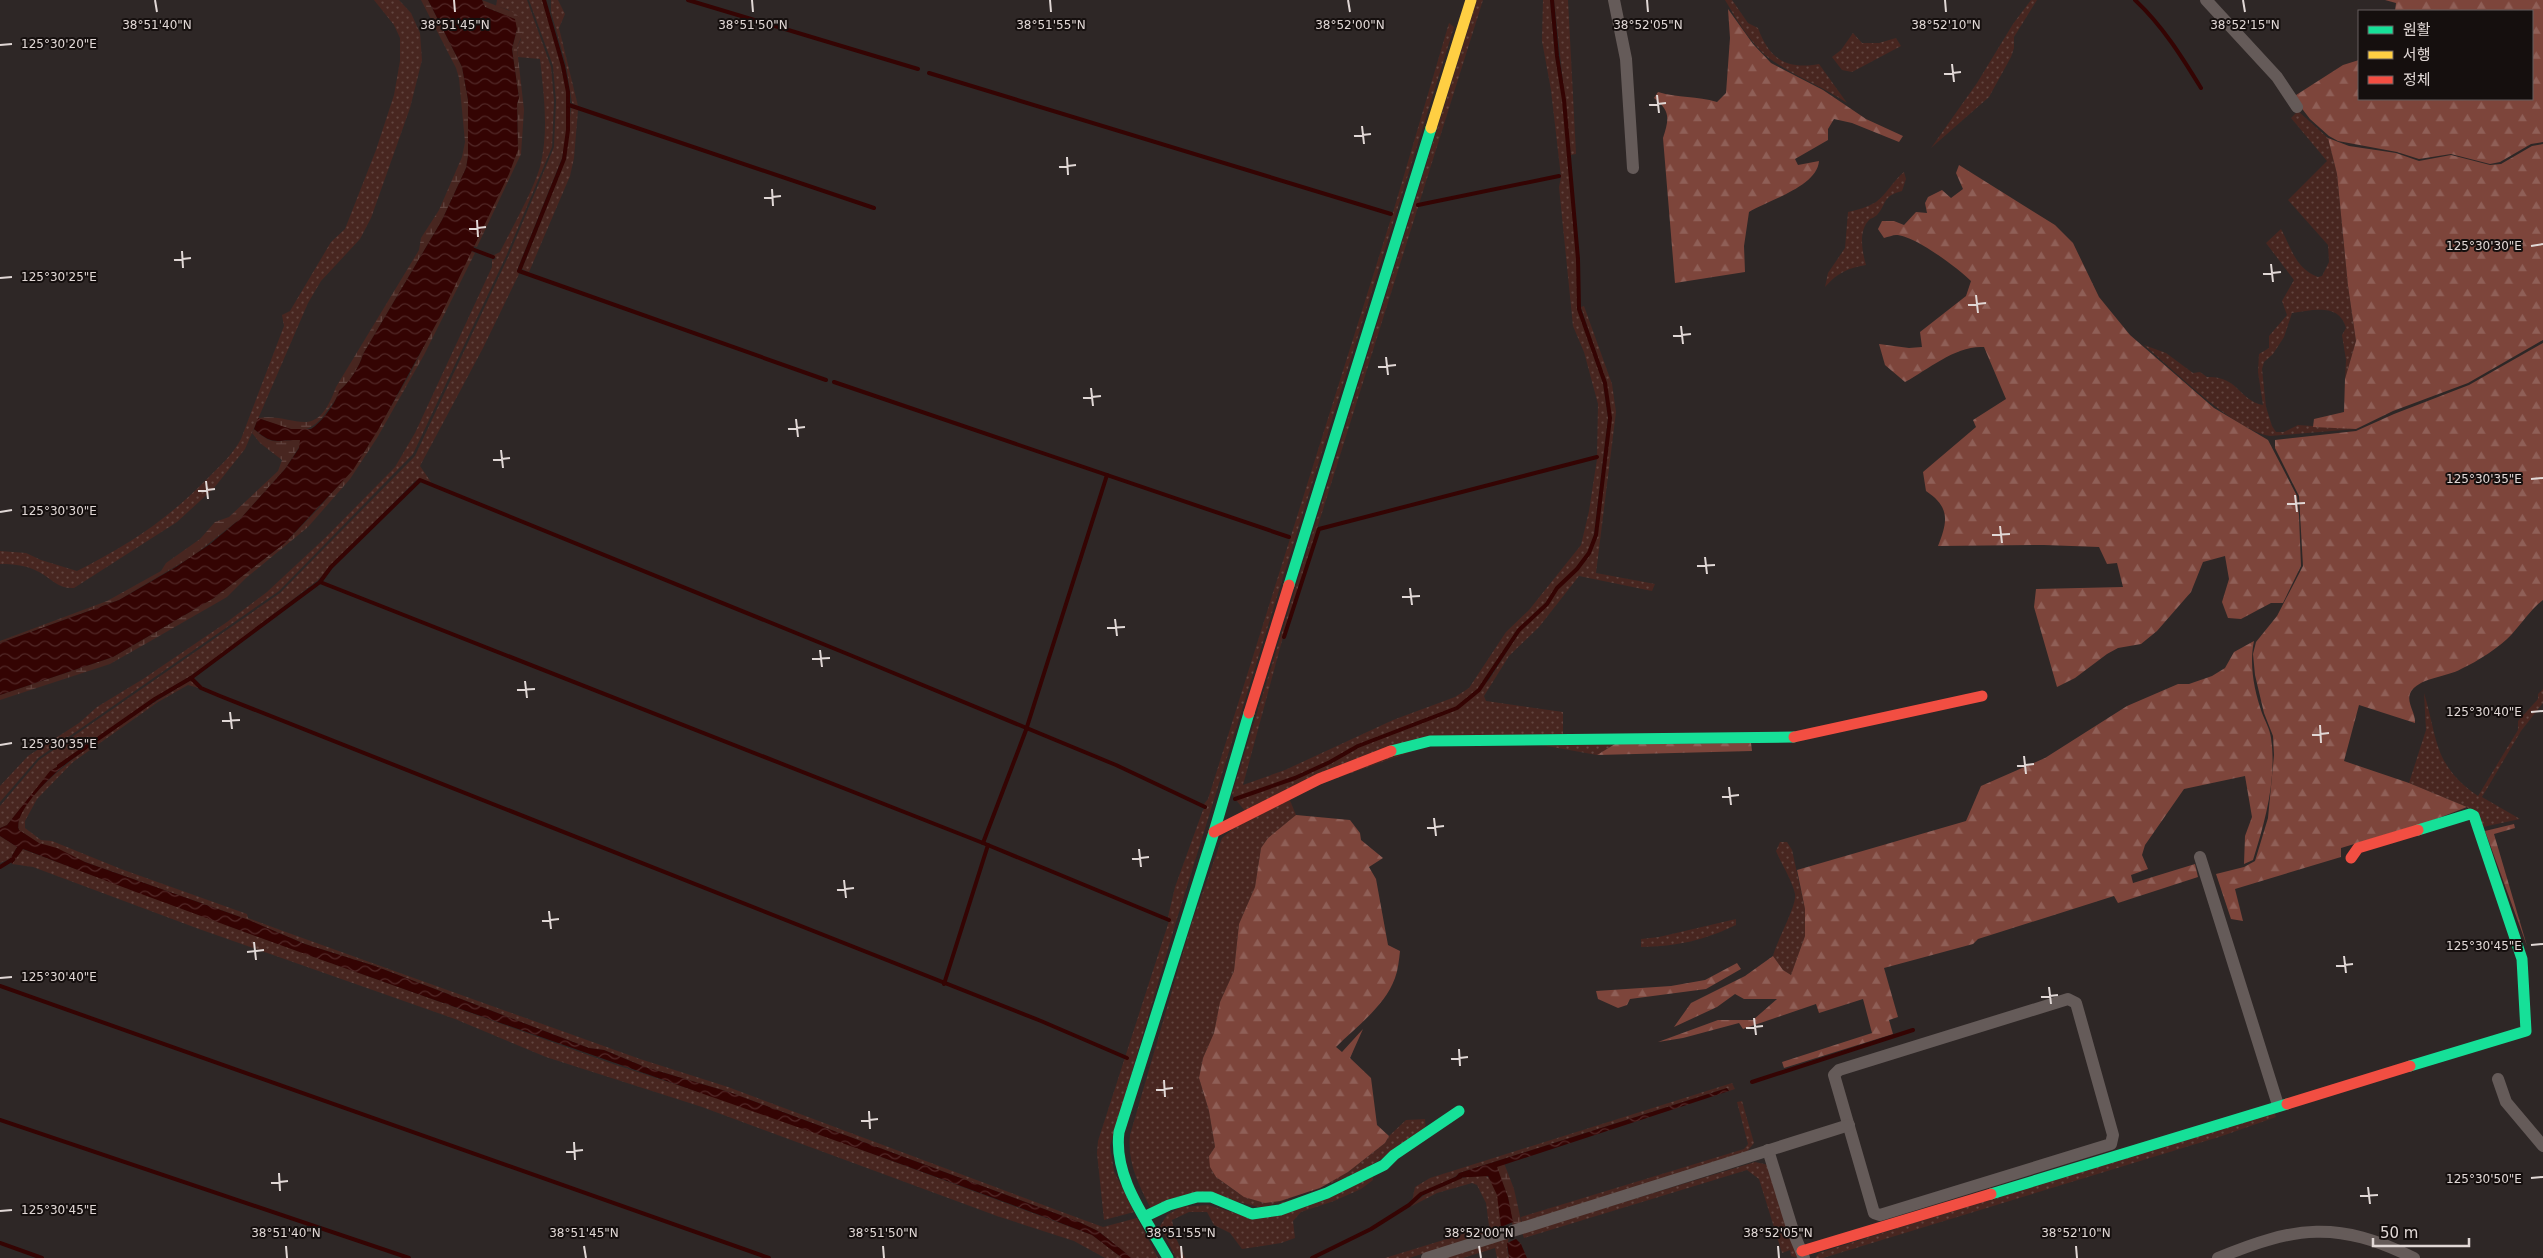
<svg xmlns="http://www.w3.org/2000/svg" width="2543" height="1258" font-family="'DejaVu Sans','Noto Sans KR',sans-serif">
<defs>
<pattern id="grass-dots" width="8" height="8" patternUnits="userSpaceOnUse" patternTransform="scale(1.25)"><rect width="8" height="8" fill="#482620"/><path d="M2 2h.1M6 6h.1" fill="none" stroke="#624540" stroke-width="1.8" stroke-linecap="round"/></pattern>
<pattern id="forest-firs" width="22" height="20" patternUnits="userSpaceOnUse" patternTransform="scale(1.25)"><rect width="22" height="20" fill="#7d453b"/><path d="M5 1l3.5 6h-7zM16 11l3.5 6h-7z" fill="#8f5f57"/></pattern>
<pattern id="wetland-marsh" width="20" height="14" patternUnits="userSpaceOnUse" patternTransform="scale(1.25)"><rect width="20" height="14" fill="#482620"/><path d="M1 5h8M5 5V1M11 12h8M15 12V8" fill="none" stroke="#624540"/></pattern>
<pattern id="water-waves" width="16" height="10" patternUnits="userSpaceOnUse" patternTransform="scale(1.25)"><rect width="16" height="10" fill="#340403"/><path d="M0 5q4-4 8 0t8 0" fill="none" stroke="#512827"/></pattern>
</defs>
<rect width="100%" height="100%" fill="#2e2726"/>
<g fill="url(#grass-dots)">
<path d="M374,0H399L411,13L420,33L422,60L410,108L371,218L360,239L321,281L308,303L245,449L214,488L177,522L74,588C58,589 52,579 39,572C27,565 13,564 0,564V551L26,553L41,560L77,571C130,544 167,520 209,477C221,465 233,454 241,439L284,326L282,315L290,311L331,242L345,229L376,150L394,95L400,61V38L394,25Z"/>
<path d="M497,0H527L551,67L554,101L552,147L507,254L413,454L279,591L38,758L0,802V786L28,756L79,723L97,707L143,679L227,622L267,592L326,537L395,467L415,433L492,267V260L496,259L494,255L500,252C512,228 533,191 540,167C549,132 544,95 540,59L518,57L517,48L521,39L509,10L496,6Z"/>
<polygon points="529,0 542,0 554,37 567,93 567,131 562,158 517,270 519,274 483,348 420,466 431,482 422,479 415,481 318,580 223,653 189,677 154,698 51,771 7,825 0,828 0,806 39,760 280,593 415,456 509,255 554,147 556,101 553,66"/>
<polygon points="551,0 558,0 565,14 559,28 578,106 572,103 566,65 551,12"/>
<polygon points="1477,0 1483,0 1283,637 1243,785 1285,770 1393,720 1455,697 1469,688 1506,632 1529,610 1581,545 1589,511 1597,459 1598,404 1584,352 1573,326 1559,187 1561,177 1551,90 1542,41 1543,0 1550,0 1555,56 1563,100 1577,259 1578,309 1603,383 1608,418 1594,534 1588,552 1576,569 1556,588 1546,603 1518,629 1478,689 1456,707 1357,745 1329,761 1294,777 1235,798 1232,794"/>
<polygon points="1554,0 1568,0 1576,154 1571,155"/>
<path d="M1725,0H1732L1748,23L1758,28C1769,58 1785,70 1819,64L1847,103C1823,87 1796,77 1773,61C1753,48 1737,20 1725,0Z"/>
<polygon points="2031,0 2037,0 2014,37 2014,48 2011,57 1989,97 1931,148 1977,83 2013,24"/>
<polygon points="1449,23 1454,27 1176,922 1110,1146 1114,1171 1134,1212 1104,1220 1097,1153 1098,1141 1170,918 1168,917 1175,887 1203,810 1207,807 1204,804 1208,799 1394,209"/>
<polygon points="1853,33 1862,43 1879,43 1896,38 1901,46 1852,72 1842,70 1832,57 1841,50"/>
<polygon points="571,108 578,110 574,158 570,176 529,272 522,269 566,158"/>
<path d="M2298,111L2328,138L2337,174L2348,286L2356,341L2345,379L2346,360L2342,335L2346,328C2339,302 2311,311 2292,313L2284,337L2273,354L2264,362L2262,369L2266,407L2272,426L2276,432H2284L2298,425L2356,429L2270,436C2233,430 2174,370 2144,345L2166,353L2193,373L2200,372L2207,377C2239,376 2238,400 2263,405L2258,372L2259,354L2269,348V336L2287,315L2282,301L2294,280L2266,243L2281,229C2292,249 2295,268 2318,277L2322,276L2329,262L2328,245L2288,200L2327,161L2291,118Z"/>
<path d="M1904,172L1906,179L1902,191C1882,196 1887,204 1877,215C1876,216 1871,219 1870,219C1858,230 1862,251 1866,265C1848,268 1837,273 1825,287L1828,273L1845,248L1848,212C1858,210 1867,207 1876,202C1886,195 1892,182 1904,172Z"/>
<polygon points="1584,306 1612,384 1616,412 1596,573 1655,584 1652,591 1579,576 1539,627 1509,656 1484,696 1486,701 1563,712 1563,734 1452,737 1245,811 1236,800 1295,779 1330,764 1358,747 1458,709 1489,680 1520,631 1548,605 1558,589 1578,570 1590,554 1597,535 1611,418 1606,383 1581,307"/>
<path d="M191,680L199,688L188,685L158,702L73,762L37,799L25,821V828L41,840L52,841L121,869L247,914L248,918L283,931L640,1059L728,1087L1062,1212L1103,1227L1137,1218L1158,1258H1132L1098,1231L1079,1222L729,1092L645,1067L604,1050L589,1048L375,966L305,944L249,920L85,862L38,843L19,830C6,791 161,698 191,680Z"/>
<path d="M2543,689V703L2521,731L2482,797L2520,819L2483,827L2467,807L2409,783L2426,730L2424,693C2438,739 2433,765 2478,796L2518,730V721L2538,699V694Z"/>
<polygon points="1615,744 1597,755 1541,745"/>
<path d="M1289,798L1296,815L1268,838L1261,848L1255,887L1239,924L1234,971L1220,1002L1214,1033L1203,1058L1199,1078L1209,1111L1215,1147L1209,1156L1216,1177L1238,1193L1348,1172L1385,1143L1389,1136L1406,1120L1425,1119L1426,1132L1358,1173L1263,1208L1215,1196L1151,1209C1139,1185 1127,1163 1130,1135L1191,925L1222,838L1234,828Z"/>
<polygon points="0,836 17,847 10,859 0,863"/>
<path d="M1780,842H1787L1792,850L1805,909V936L1791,975L1783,970L1773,956C1777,940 1797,906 1795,894C1793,882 1781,863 1776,851Z"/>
<polygon points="22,849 259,937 613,1064 757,1111 1016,1207 1092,1235 1122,1258 1105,1258 1074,1241 997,1216 702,1107 546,1057 455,1019 199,929 33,867 12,864"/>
<path d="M1736,919V925C1702,941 1678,946 1641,947V939L1659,937Z"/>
<path d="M1732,1083L1735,1089L1729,1091L1727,1088L1459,1173C1452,1182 1425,1188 1412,1201L1415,1187L1430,1178Z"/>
<polygon points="1742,1101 1754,1143 1746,1153 1522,1225 1521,1217 1744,1149 1748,1144 1737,1102"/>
<polygon points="2273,1110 2276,1117 2222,1136 1823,1258 1815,1258 1819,1253"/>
<polygon points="1755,1162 1769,1165 1798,1258 1791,1256 1790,1250 1782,1253 1759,1179 1747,1170 1524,1238 1522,1233"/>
<polygon points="1373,1175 1373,1180 1361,1189 1334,1201 1301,1212 1293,1221 1295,1238 1281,1243 1242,1249 1230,1233 1214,1225 1207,1212 1189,1212 1172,1220 1175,1236 1185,1258 1176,1258 1160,1226 1167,1215 1181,1207 1208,1205 1241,1215"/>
<path d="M1484,1175C1501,1181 1500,1211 1501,1226H1505L1503,1229L1409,1258H1385L1489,1226L1486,1203L1477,1185L1472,1183L1437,1193L1410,1207C1430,1188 1456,1176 1484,1175Z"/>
<polygon points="1509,1236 1507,1249 1509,1258 1497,1258 1495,1248 1463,1258 1437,1258"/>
</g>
<g fill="url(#forest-firs)">
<polygon points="2385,0 2543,0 2543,142 2531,144 2500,162 2490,164 2451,154 2419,159 2397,152 2338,141 2329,136 2310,119 2293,97 2343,65 2359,60 2359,99 2532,99 2532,11 2395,11 2396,3"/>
<path d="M1728,9L1753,44L1771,63L1823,90L1866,119L1903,136L1899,142L1852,123L1834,119L1828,129V140L1795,159L1798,165L1819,161C1817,187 1768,200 1749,212L1744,246L1745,272L1675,283L1663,138C1669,119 1671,111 1654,98L1658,92C1678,98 1697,96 1717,102L1726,93L1730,38Z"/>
<polygon points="2328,138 2349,146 2396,153 2419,161 2451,155 2490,165 2501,164 2532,146 2543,144 2543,340 2468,383 2393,411 2356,429 2313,427 2314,419 2344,412 2345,379 2356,341 2348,286 2337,174"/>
<path d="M1959,165L2055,225L2073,243L2099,297L2130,335L2214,408L2268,440L2297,496L2299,516L2301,566L2283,603H2271L2241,619L2228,618L2222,602L2229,579L2225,556L2203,562L2191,592L2157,631L2141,644L2118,648L2107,654L2075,678L2057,687L2034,607L2036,589L2123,587L2117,563L2107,564L2099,547L2044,545L1938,546C1948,521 1950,507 1926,491L1923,472L1976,427L1973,420L2006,399L1984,347C1956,345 1929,369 1905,382L1885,365L1879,344L1909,348L1922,347L1920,332L1966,296L1971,281C1958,268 1914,235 1896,235C1893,235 1888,237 1884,238L1878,229L1882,221H1894L1904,225L1916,212L1927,213L1925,203L1928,197L1942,190L1951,198L1963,189L1956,173Z"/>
<path d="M2543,343V600C2531,609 2522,623 2512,634C2499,648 2478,661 2461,669C2447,677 2423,677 2412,690C2404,701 2416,712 2415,723L2359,705L2344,761L2409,783L2467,807L2431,821L2341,848V857L2235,889L2243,921L2231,919L2216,874L2244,867L2255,861L2268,818L2274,755L2273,736L2264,713L2255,675L2253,654L2256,642L2277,616L2303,566L2299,496L2275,448V440L2356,431L2394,414L2469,385Z"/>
<path d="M2254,641C2249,664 2254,690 2262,713C2265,721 2270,729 2271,738C2277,779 2265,822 2253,860L2244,864L2245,836L2252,817L2245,776L2184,789L2145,845L2142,855L2148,869L2131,875L2133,883L2195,864L2198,877L2118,903L2114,896L1978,939L1973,944L1884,968L1898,1017L1889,1020L1893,1034L1784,1068L1782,1062L1872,1033L1863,999L1819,1013L1816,1004L1743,1029L1739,1023L1683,1038L1658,1042L1718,1020H1753L1777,999H1744L1735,994L1717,1007L1674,1027L1691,1003L1745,976L1773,956L1783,970L1791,975L1805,936V909L1797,870L1966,821L1981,786L2045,758L2127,706L2178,684H2189L2212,676L2225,668L2234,652Z"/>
<polygon points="1751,743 1752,751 1597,755 1615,744"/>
<path d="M1296,815L1350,820L1360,833L1361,840L1383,858L1369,867L1376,879L1388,945L1400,951C1399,960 1398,970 1395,978C1385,1006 1357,1026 1336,1047L1342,1052L1363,1029L1350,1058L1371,1078L1377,1125L1389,1136L1385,1143L1348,1172L1320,1188L1280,1201L1265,1203L1244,1197L1216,1177L1210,1167L1209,1156L1215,1147L1209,1111L1199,1078L1203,1058L1214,1033L1220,1002L1234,971L1239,924L1255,887L1261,848L1268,838Z"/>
<polygon points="2514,824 2515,828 2494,834 2527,946 2485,831"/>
<polygon points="1737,963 1741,969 1706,989 1630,999 1627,1005 1618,1008 1598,999 1596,991 1671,986 1705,980"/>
</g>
<g fill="url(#wetland-marsh)">
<path d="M421,0H428L462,67L468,100V156L466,168L442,220L363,354C360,366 349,383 339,391C337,399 332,404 327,411C306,442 289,428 258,418C296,412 315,445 336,387L419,250L421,238L439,210L462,157L465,142L459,78L456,68Z"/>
<polygon points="482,0 515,13 520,18 523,32 517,48 524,110 521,154 477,247 473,246 518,150 517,104 519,98 512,49 517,29 500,13 485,7"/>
<polygon points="471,251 475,253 424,355 377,438 350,479 308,527 246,578 227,597 154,639 110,664 0,700 0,695 113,657 214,598 285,543 319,508 360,459 410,374"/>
<path d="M254,429C274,448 277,439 300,440L301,444L285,469L241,518L193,556L119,600L0,643V641L107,601L161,571L166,563L200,539L215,522L229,517L278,471L282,460L260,443L252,433Z"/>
<polygon points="1504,1163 1514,1189 1522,1225 1513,1228 1508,1197 1496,1167"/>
</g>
<g fill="url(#water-waves)">
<path d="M428,0H482L485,7L515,19L517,29L512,49L519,98L517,104L518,150L509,174L441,315L378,430L353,470L285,543L214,598L113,657L0,695V643L119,600L176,567L210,544L241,518L285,469L299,448L300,440C277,439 274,447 254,429L258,418L291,429H311C321,423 336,403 339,391C349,383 360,366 363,354L442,220L466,168L468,156V100L462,67Z"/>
<path d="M75,756C60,768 12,810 19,830L39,843L57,848L85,862L249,920L305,944L375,966L589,1048L604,1050L645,1067L729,1092L1079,1222L1098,1231L1132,1258H1122L1092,1235C738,1100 376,986 23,849L12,864L10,859L17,847L0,836V828L7,825L50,771Z"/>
<polygon points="1727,1088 1729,1091 1497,1167 1508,1197 1513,1222 1501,1227 1497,1195 1488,1176 1455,1178 1459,1173"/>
<polygon points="1516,1239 1521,1244 1527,1258 1509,1258 1507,1243"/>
</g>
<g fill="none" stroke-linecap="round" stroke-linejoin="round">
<g stroke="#340403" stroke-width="4">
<polyline points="544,0 563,66 568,92 568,130 564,159 519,271 826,380"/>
<polyline points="688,0 918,69"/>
<path d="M2135,0C2162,25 2182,57 2201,88"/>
<polyline points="929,73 1391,214"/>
<polyline points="569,105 874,208"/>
<polyline points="1418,205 1559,176"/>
<polyline points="472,249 493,257"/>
<polyline points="834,382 1289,537"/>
<polyline points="320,582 983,843 1169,920"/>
<polyline points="1284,637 1319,529 1597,457"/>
<polyline points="191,678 201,688 220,696 1041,1021 1127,1058"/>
<polyline points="59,766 155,699 191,678 320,582 331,567 420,480 850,655 1116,765 1205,807"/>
<polyline points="1235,799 1295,778 1330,762 1358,746 1457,708 1479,690 1519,630 1547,604 1557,588 1577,569 1589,553 1596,535 1610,418 1605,383 1579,309 1578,259 1564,100 1557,56 1552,0"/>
<polyline points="983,843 1026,730 1107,475"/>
<polyline points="0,867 13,859"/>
<polyline points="944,984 988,845"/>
<polyline points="0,986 769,1258"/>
<polyline points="1752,1082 1913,1030"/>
<polyline points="0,1120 409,1258"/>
<polyline points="0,1243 42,1258"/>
<polyline points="1312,1258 1371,1229 1409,1205 1421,1194 1460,1177"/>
</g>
<g stroke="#655b59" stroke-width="12">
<polyline points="1614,0 1626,59 1633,168"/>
<polyline points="2206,0 2277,77 2297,107"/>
<polyline points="2200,857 2278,1105"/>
<polygon points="2068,999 2076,1003 2113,1135 2111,1144 1880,1215 1874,1213 1834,1075 1839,1070"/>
<polyline points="2498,1079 2506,1102 2543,1146"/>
<polyline points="1768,1150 1794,1234 1804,1258"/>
<polyline points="1427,1258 1849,1125"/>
<path d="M2218,1258C2295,1226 2338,1220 2414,1258"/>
</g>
<g stroke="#16e098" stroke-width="11">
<polyline points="1289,585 1431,128"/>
<polyline points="1391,751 1430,741 1794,737"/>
<polyline points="2410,1066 2526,1031 2522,959 2474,816 2470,814 2418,830"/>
<polyline points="1991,1194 2287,1104"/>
<polyline points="1146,1216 1169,1205 1197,1197 1211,1197 1252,1214 1280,1210 1327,1193 1384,1165 1394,1155 1459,1111"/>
<path d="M1168,1258C1147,1220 1113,1178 1119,1132L1214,832L1249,713"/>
</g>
<polyline stroke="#ffcf43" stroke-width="11" points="1431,128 1471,0"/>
<g stroke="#f24e42" stroke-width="11">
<polyline points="1249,713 1289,585"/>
<polyline points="1794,737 1982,696"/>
<polyline points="1214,832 1319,779 1391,751"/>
<polyline points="2351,858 2358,848 2418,830"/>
<polyline points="2287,1104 2410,1066"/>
<polyline points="1802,1251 1991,1194"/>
</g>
</g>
<path fill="none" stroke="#e1d8d6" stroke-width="2" d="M155,0L157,12M454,0L455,12M752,0L753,12M1050,0L1051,12M1348,0L1350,12M1647,0L1648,12M1945,0L1946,12M2243,0L2245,12M0,45L12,44M1952,64L1954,82M1944,74L1961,72M1657,95L1659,113M1649,105L1666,103M1362,126L1364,144M1354,136L1371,134M1067,157L1068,175M1059,167L1076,165M772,189L773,206M764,198L781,196M477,220L478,237M469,229L486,227M2531,246L2543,244M182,251L183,268M174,260L191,258M2271,264L2273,282M2263,274L2281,272M0,278L12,277M1976,295L1978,313M1968,305L1986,303M1681,326L1683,344M1673,336L1691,334M1386,357L1388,375M1378,367L1396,365M1091,388L1093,406M1083,398L1101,396M796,419L798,437M788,429L805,427M501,450L503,468M493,460L510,458M2531,479L2543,478M206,481L208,499M198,491L215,489M2295,495L2297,512M2287,504L2305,503M0,512L12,510M2000,526L2002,543M1992,535L2010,534M1705,557L1707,574M1697,566L1715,565M1410,588L1412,605M1402,597L1420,596M1115,619L1117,636M1107,628L1125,627M820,650L822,667M812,659L830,658M525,681L527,698M517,690L535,689M230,712L232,729M2531,712L2543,711M222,721L240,720M2320,725L2321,743M2312,735L2329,733M0,745L12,743M2024,756L2026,774M2017,766L2034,764M1729,787L1731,805M1722,797L1739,795M1434,818L1436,836M1427,828L1444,826M1139,849L1141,867M1132,859L1149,857M844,880L846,898M837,890L854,888M549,911L551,929M542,921L559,919M254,942L256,960M2531,945L2543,944M247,952L264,950M2344,956L2346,973M2336,966L2353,964M0,978L12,977M2049,987L2051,1004M2041,997L2058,995M1754,1018L1756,1035M1746,1028L1763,1026M1459,1049L1460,1066M1451,1059L1468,1057M1164,1080L1165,1097M1156,1090L1173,1088M869,1111L870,1129M861,1121L878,1119M574,1142L575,1160M566,1152L583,1150M279,1173L280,1191M2531,1178L2543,1177M271,1183L288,1181M2368,1187L2370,1204M2360,1196L2378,1195M0,1211L12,1210M286,1246L287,1258M584,1246L586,1258M883,1246L884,1258M1181,1246L1182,1258M1479,1246L1481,1258M1778,1246L1779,1258M2076,1246L2077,1258"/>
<g font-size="12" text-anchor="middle" fill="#e1d8d6" stroke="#150f0e" stroke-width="4" stroke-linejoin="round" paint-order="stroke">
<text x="157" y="29">38°51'40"N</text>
<text x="455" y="29">38°51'45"N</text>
<text x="753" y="29">38°51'50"N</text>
<text x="1051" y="29">38°51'55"N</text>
<text x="1350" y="29">38°52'00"N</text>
<text x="1648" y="29">38°52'05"N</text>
<text x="1946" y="29">38°52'10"N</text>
<text x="2245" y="29">38°52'15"N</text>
<text x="59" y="48">125°30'20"E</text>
<text x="2484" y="250">125°30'30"E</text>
<text x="59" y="281">125°30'25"E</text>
<text x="2484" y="483">125°30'35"E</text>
<text x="59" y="515">125°30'30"E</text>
<text x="2484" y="716">125°30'40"E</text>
<text x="59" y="748">125°30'35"E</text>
<text x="2484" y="950">125°30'45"E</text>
<text x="59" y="981">125°30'40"E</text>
<text x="2484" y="1183">125°30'50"E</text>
<text x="59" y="1214">125°30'45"E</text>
<text x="286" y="1237">38°51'40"N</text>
<text x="584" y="1237">38°51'45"N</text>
<text x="883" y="1237">38°51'50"N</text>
<text x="1181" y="1237">38°51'55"N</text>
<text x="1479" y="1237">38°52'00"N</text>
<text x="1778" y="1237">38°52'05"N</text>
<text x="2076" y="1237">38°52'10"N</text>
</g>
<rect x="2358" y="10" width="175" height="90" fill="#150f0e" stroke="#675f5e"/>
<rect x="2368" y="26" width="25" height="8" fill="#16e098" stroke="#675f5e"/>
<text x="2403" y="35" font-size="15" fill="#e1d8d6">원활</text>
<rect x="2368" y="51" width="25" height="8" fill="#ffcf43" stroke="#675f5e"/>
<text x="2403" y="60" font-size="15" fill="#e1d8d6">서행</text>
<rect x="2368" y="76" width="25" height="8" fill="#f24e42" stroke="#675f5e"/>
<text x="2403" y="85" font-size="15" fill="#e1d8d6">정체</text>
<path d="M2373 1238v8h96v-8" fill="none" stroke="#e1d8d6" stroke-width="2.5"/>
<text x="2380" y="1238" font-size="15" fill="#e1d8d6" stroke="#150f0e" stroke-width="4" paint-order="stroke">50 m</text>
</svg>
